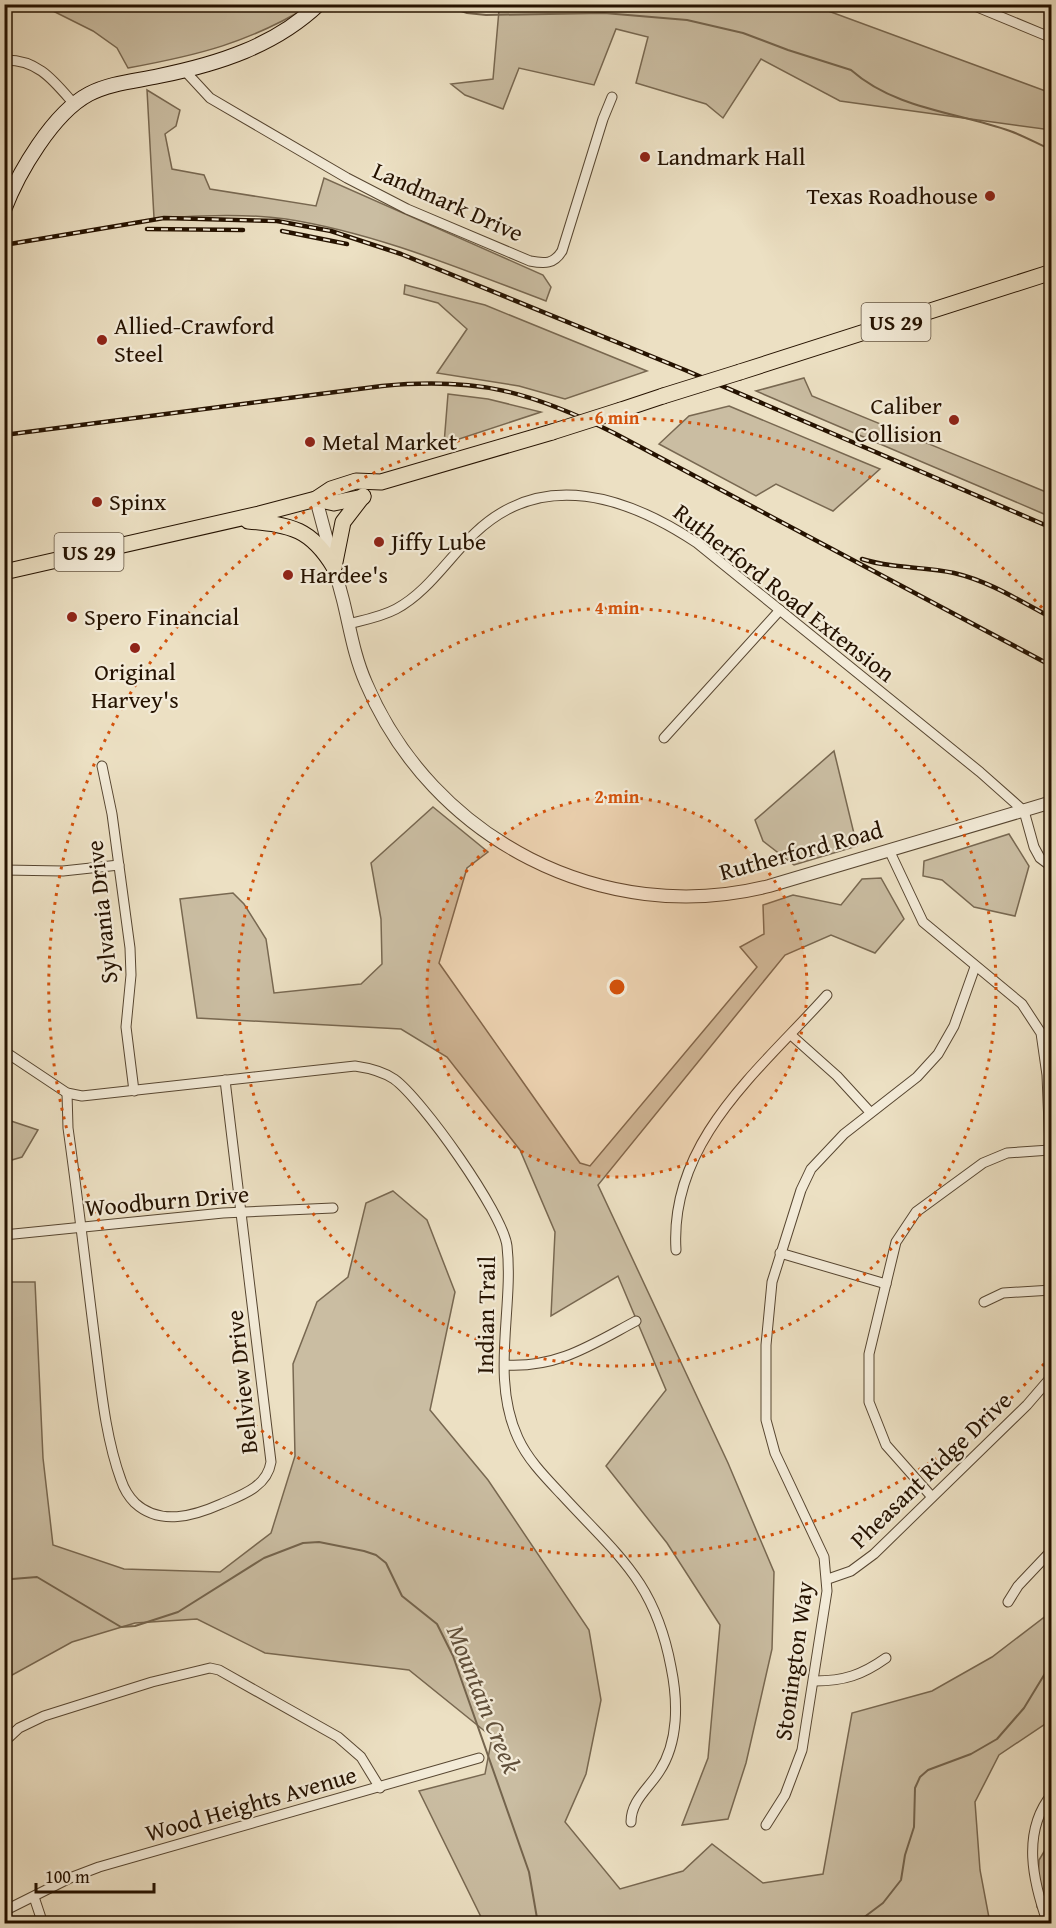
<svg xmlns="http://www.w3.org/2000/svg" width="1056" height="1928" font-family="'Gentium Book Plus',serif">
<rect width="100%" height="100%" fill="#ece0c3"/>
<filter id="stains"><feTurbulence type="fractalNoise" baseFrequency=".00333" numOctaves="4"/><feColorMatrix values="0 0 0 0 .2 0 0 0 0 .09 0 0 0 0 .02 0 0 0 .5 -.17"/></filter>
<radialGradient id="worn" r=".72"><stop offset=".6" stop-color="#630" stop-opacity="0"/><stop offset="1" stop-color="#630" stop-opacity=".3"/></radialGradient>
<g fill="#cabda2" stroke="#786851" stroke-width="1.5">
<path d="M41,5H311C248,43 199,55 128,68L117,48L93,31Z"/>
<polygon points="482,5 812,5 1051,93 1051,130 840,101 761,59 723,118 706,104 636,83 648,37 616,29 594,85 519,68 503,109 465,95 451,84 493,79 499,10"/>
<path d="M147,90L180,110L176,126L165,134L172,169L204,175L210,189L316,206L324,178L543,275L551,287L546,301C461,269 376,233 286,219C243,213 197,216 154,218Z"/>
<polygon points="405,285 485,305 647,371 565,399 519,386 437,373 467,329 438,303 404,294"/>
<polygon points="804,378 812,396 1051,494 1051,517 756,391"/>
<polygon points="448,394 488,399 541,412 444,444"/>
<polygon points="729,406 863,462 880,469 833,511 776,484 756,496 659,444 689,416"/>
<polygon points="834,751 857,846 794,865 763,841 755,820"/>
<polygon points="433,807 488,852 467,868 439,963 580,1163 590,1166 757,967 740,947 764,934 763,905 793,895 841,905 862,879 881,878 904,919 875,953 831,935 785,955 598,1185 728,1463 774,1572 772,1649 746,1763 728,1819 682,1825 708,1758 720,1625 667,1543 606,1466 666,1390 618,1276 551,1316 555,1232 520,1150 447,1057 401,1029 197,1018 180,899 233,893 244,904 266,939 274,993 361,984 382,964 381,919 371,863"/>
<polygon points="1009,834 1029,866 1015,916 974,907 942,880 923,876 924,861"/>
<polygon points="5,1119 38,1130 22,1157 5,1162"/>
<polygon points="393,1191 427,1220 455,1292 430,1410 488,1480 589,1630 601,1700 586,1774 565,1822 620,1889 683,1871 712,1844 763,1883 823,1874 852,1713 932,1691 992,1657 1051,1612 1051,1720 999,1755 975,1802 980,1870 990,1923 484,1923 419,1791 485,1774 492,1737 409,1670 265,1653 197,1619 135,1623 72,1642 5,1679 5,1282 35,1282 43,1458 53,1545 124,1569 220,1572 271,1533 295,1456 293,1364 317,1302 348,1277 366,1203"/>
<polygon points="1051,1840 1051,1923 1050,1923 1037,1907 1039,1860"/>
</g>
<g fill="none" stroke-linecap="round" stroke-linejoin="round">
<g stroke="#74644d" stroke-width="2">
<path d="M441,4L467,13L486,15L604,13L687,20L743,33L788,50L851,70C895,109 956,112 1010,131C1024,136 1038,144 1052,150"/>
<polyline points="4,1574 12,1579 37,1577 121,1627 135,1626 178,1612 264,1558 303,1543 319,1542 364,1551 376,1555 386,1563 402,1596 437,1624 453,1656 529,1872 538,1924"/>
<polyline points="855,1924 883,1903 901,1880 905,1855 914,1827 915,1788 920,1777 928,1770 971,1754 997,1739 1024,1708 1052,1662"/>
</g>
<g stroke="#574631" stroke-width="11">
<g id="minor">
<polyline points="970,4 1052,38"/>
<path d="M4,60C38,59 54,81 74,104"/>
<path d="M185,71L210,98L347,178L407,209L530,261C545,264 554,264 562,251L603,119L612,97"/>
<path d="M348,624C364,620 381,617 396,609C428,592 449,557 475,533C543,468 628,497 697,543L980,772L1024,811L1034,847L1040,858L1052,867"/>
<polyline points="664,738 780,610"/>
<polyline points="102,766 112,814 130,948 131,975 126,1027 134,1091"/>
<polyline points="889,850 923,922 1022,1004 1041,1033 1047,1075 1052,1198"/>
<polyline points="4,870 63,871 119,865"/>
<polyline points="791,1035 837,1076 870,1112"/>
<path d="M4,1051L67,1093L82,1096L355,1066C369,1068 382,1071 394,1079C421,1098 503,1213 507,1246C514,1309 490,1377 518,1438C528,1460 546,1478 562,1495C617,1555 655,1581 671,1667C678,1701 679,1742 659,1772C648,1789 631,1801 631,1822"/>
<path d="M67,1093L68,1128C78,1199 86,1270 95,1341C101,1387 105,1436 121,1480C124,1489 129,1497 135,1503C160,1526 194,1516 221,1504C242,1495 267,1487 271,1462L225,1080"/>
<polyline points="4,1235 223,1213 333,1208"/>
<path d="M676,1250C669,1140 761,1069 827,995"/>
<polyline points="780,1253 886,1284"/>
<polyline points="984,1302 1003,1293 1052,1290"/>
<path d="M505,1365C558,1368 591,1345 636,1321"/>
<polyline points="932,1497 886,1445 869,1402 869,1354 896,1242 916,1212 983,1163 1007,1153 1050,1150"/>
<polyline points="828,1579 851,1571 874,1554 1027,1405 1052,1376"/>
<polyline points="1008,1602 1018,1586 1052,1550"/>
<path d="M815,1681C844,1681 862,1675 886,1658"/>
<polyline points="4,1742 19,1728 44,1716 152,1682 210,1668 219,1670 338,1737 361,1757 380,1788"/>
<polyline points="766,1825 785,1795 802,1750 827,1591 824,1557 775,1453 766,1420 766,1345 772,1282 801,1190 811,1169 844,1134 917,1077 938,1054 954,1026 975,967"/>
<polyline points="34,1897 43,1924"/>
<polyline points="4,1911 70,1878 99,1867 479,1758"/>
<path d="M1048,1924C1033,1882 1021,1832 1052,1794"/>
</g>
</g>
<g stroke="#574631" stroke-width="14">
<path id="tertiary" d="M316,499C325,532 334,566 343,600C350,628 354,656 366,683C432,839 603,928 769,886L1052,802"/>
</g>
<g stroke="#251200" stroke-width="16">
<path id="secondary" d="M4,210C18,173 53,113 89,94C110,83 136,81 159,76C218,64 275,46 319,4"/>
</g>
<g stroke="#251200" stroke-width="17">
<g id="primary">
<polyline points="740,372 1052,272"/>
<polyline points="621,410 663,396"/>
<polyline points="316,499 334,503 363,497"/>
<path d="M248,521C292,525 311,529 334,567"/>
<polyline points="334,567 343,522 363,496"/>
<polyline points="4,572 259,514 316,499 331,489 356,481 381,482 552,432"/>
</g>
</g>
<use href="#minor" stroke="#f3ebd8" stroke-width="9"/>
<use href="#tertiary" stroke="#f3ebd8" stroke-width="12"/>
<use href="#secondary" stroke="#f3ebd8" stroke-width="14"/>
<use href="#primary" stroke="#ece0c3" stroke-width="15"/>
<g stroke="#251200" stroke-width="4.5">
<g id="rail">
<polyline points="147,229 243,230"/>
<polyline points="282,231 347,244"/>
<polyline points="4,245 164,218 277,221 331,231 401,254 685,370 1052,528"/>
<path d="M4,435L382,386C477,377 529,391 614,433L1052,666"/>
<path d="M862,559C892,569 924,566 954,573C989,581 1020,601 1052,618"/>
</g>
</g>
<use href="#rail" stroke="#f3ebd8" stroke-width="2" stroke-dasharray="7" stroke-linecap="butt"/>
<g stroke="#251200" stroke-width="17" stroke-linecap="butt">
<g id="primary-bridge">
<polyline points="663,396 740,372"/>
<polyline points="552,432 621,410"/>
</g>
</g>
<use href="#primary-bridge" stroke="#ece0c3" stroke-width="15"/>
</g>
<circle cx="617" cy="987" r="190" fill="#d4520b" fill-opacity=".12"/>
<g fill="none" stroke="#d4520b" stroke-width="3" stroke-dasharray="3 6">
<circle cx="617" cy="987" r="190"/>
<circle cx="617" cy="987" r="379"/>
<path d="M1050 1357A569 569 0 1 1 1050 617"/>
</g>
<g fill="#8f2418" stroke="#f3ebd8" stroke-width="2">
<circle cx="645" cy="157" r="6"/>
<circle cx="990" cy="196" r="6"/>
<circle cx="102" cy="340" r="6"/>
<circle cx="954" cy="420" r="6"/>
<circle cx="310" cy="442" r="6"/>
<circle cx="97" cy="502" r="6"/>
<circle cx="379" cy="542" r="6"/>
<circle cx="288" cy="575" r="6"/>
<circle cx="72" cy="617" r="6"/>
<circle cx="135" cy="648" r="6"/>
</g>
<g text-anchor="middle" stroke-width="4.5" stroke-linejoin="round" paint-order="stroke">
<g fill="#f3ebd8" stroke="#635341" stroke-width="1.5">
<rect x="861.5" y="303" width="69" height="38" rx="4.5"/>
<rect x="54.5" y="533" width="69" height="38" rx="4.5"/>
</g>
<g font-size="22" font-weight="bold" fill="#251200">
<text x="896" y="330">US 29</text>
<text x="89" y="560">US 29</text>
</g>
<g font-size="24" fill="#251200" stroke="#f3ebd8" text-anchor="start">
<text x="657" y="165">Landmark Hall</text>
<text x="978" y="204" text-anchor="end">Texas Roadhouse</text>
<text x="114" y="334">Allied-Crawford<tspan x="114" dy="28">Steel</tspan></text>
<text x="942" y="414" text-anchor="end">Caliber<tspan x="942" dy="28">Collision</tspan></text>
<text x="322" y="450">Metal Market</text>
<text x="109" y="510">Spinx</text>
<text x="391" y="550">Jiffy Lube</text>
<text x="300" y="583">Hardee's</text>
<text x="84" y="625">Spero Financial</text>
<text x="135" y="680" text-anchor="middle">Original<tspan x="135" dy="28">Harvey's</tspan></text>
</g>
<g font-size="24" fill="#251200" stroke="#f3ebd8">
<text transform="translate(448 202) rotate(24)" y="8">Landmark Drive</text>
<text transform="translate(784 593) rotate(38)" y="8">Rutherford Road Extension</text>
<text transform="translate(801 851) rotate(-15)" y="8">Rutherford Road</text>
<text transform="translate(102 912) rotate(-96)" y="8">Sylvania Drive</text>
<text transform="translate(167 1201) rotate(-5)" y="8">Woodburn Drive</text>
<text transform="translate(486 1315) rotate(-89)" y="8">Indian Trail</text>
<text transform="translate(242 1382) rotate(-96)" y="8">Bellview Drive</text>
<text transform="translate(931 1470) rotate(-44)" y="8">Pheasant Ridge Drive</text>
<text transform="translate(794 1661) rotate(-82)" y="8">Stonington Way</text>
<text transform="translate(251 1804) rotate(-16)" y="8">Wood Heights Avenue</text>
</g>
<g font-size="26" font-style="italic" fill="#604f3a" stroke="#f3ebd8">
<text transform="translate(484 1699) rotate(68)" y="9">Mountain Creek</text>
</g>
</g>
<circle cx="617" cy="987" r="9" fill="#d4520b" stroke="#f3ebd8" stroke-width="3"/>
<g font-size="18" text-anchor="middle" font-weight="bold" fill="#d4520b" stroke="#f3ebd8" stroke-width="4.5" stroke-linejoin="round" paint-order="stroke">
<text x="617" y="424">6 min</text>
<text x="617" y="614">4 min</text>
<text x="617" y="803">2 min</text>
</g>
<rect width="1056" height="1928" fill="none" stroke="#ece0c3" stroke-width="24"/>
<rect x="6" y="6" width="1044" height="1916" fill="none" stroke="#251200" stroke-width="3"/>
<rect x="12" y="12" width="1032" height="1904" fill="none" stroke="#251200" stroke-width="1.5"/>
<path d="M36 1883v9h118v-9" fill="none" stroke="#251200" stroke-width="3"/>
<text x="45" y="1883" font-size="18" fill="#251200" stroke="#f3ebd8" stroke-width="4.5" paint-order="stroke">100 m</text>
<rect width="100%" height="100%" filter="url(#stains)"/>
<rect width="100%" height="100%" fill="url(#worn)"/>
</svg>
